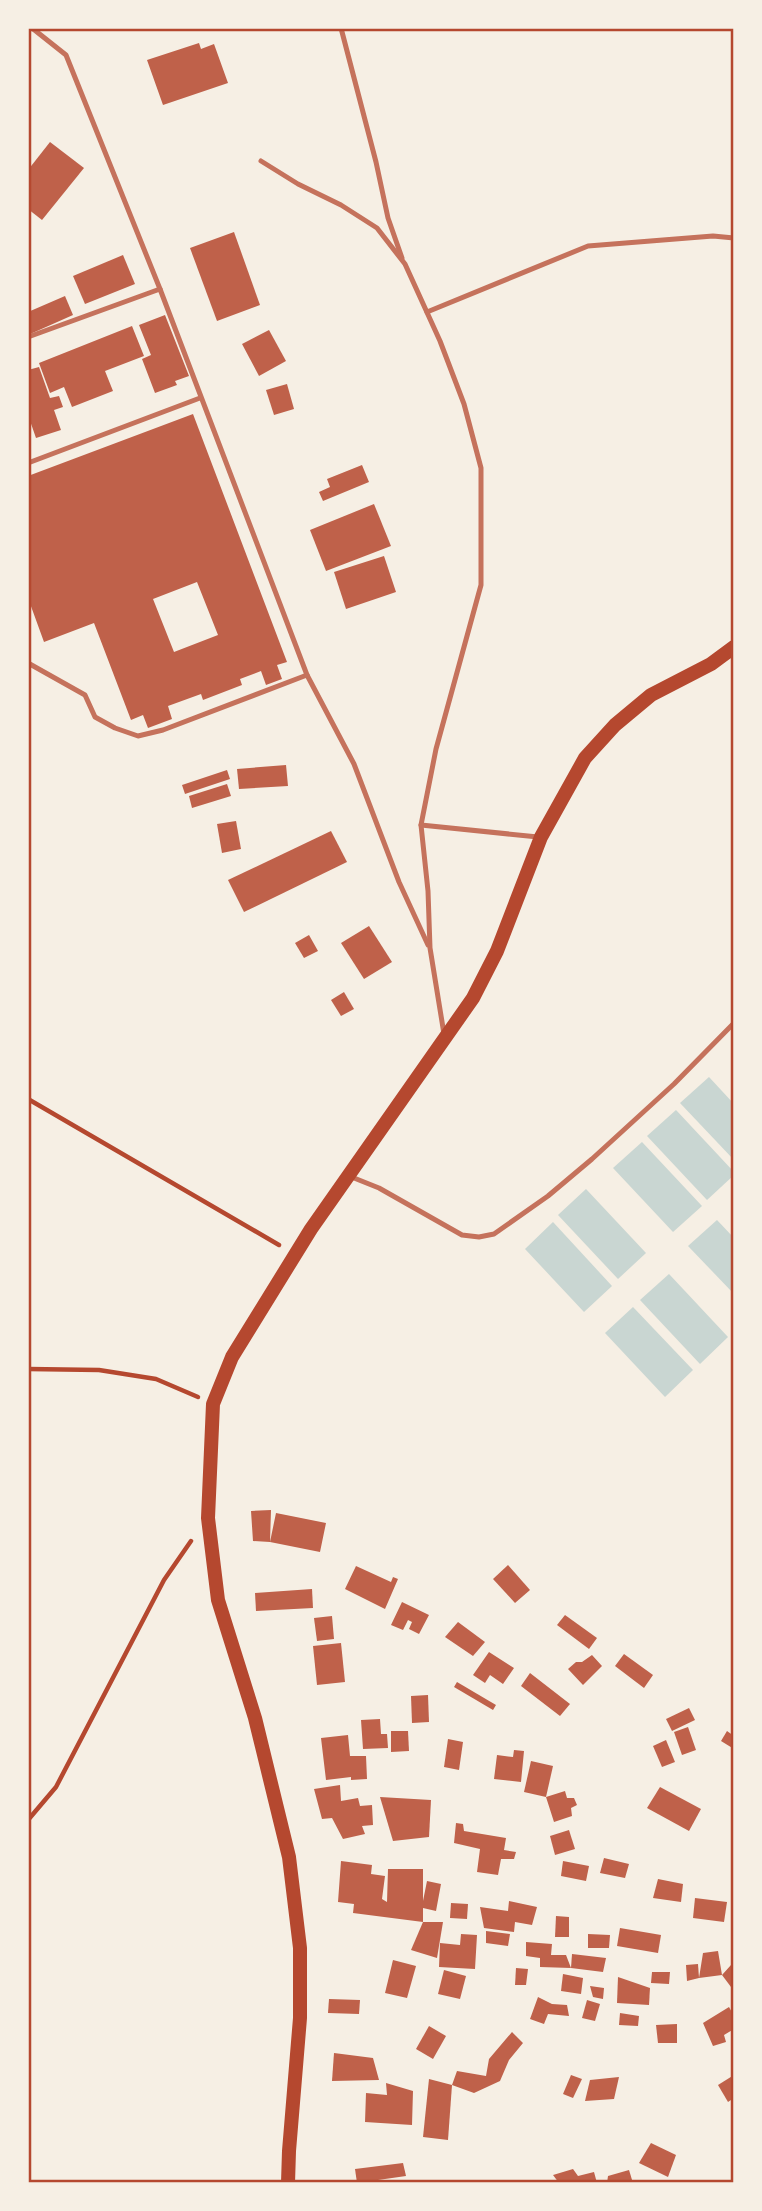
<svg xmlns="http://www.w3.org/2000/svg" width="762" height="2211" font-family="'Crimson Pro',serif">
<rect width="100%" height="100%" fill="#f6efe4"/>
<g fill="#c9d6d2">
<polygon points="709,1077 734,1104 734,1160 680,1103"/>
<polygon points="676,1110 734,1172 734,1175 707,1200 647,1136"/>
<polygon points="642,1142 702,1206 673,1232 613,1168"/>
<polygon points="586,1189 646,1253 618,1279 558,1215"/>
<polygon points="717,1220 734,1238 734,1294 688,1246"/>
<polygon points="553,1222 612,1286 584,1312 525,1249"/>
<polygon points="669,1274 728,1337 700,1364 640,1300"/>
<polygon points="633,1307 693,1370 665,1397 605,1333"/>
</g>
<g fill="#bf614a" fill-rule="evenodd">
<polygon points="199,43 201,49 214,44 228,83 163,105 147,60"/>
<polygon points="50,142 84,168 42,220 28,209 28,170"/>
<polygon points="234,232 260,305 217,321 190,248"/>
<polygon points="123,255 135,284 85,304 73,276"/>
<polygon points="65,296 73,315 28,335 28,312"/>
<polygon points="165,315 189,376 175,381 177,385 155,393 142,359 151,355 139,325"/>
<polygon points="132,326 144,356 105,371 113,391 72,407 64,387 50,393 39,363"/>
<polygon points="269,330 286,361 259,376 242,344"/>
<polygon points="39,367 50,398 59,396 63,407 54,410 61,430 36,438 28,415 28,370"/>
<polygon points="287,384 294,409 274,415 266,390"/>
<path d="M193,414L287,662L277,665L282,679L266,685L261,671L240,679L242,685L203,700L201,694L168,706L172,719L148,728L143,715L131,720L94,623L44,642L28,598V476ZM197,582L218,635L174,652L153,599Z"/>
<polygon points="362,465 369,482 323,501 319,492 330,487 327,479"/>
<polygon points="374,504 391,546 326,571 310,530"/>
<polygon points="384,556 396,592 346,609 334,572"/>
<polygon points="286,765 288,786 239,789 237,769"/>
<polygon points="227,770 230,779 185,794 182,785"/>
<polygon points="227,784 231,796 192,808 189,796"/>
<polygon points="236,821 241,849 222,853 217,824"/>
<polygon points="331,831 347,862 244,912 228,880"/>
<polygon points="369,926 392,962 364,979 341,943"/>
<polygon points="309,935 318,951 304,958 295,943"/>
<polygon points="344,992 354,1009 341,1016 331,1000"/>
<polygon points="271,1510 270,1542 276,1513 326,1523 320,1552 270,1542 253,1541 251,1511"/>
<polygon points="508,1565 530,1590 515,1603 493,1579"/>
<polygon points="356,1566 391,1582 393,1577 398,1579 385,1609 345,1589"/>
<polygon points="312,1589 313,1608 256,1611 255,1593"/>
<polygon points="402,1602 429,1615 419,1634 409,1629 412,1622 408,1620 403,1630 391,1625"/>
<polygon points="565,1615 597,1638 589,1649 557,1625"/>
<polygon points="332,1616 334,1639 317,1641 314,1618"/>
<polygon points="458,1622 485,1642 473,1656 445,1637"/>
<polygon points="341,1643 345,1682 317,1685 313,1646"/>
<polygon points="489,1652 514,1668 503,1684 490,1675 485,1683 473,1675"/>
<polygon points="624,1654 653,1675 644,1688 615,1666"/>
<polygon points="592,1655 602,1666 583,1685 568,1669 576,1662 582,1662"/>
<polygon points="530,1673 570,1704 560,1716 521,1686"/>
<polygon points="457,1682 496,1705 493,1710 454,1687"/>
<polygon points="428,1695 429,1722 412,1723 411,1696"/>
<polygon points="689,1708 695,1720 672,1731 666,1719"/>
<polygon points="380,1719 381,1734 387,1734 388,1748 363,1749 361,1720"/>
<polygon points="688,1727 696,1750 682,1755 674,1732"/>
<polygon points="391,1731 408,1731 409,1751 391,1752"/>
<polygon points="727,1731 734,1736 734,1749 721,1741"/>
<polygon points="348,1735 350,1756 366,1756 367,1779 351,1780 351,1777 326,1780 321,1738"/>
<polygon points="448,1739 463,1742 459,1770 444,1767"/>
<polygon points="666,1740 675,1762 662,1767 653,1746"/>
<polygon points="514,1750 524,1751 521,1782 494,1779 497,1755 513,1757"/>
<polygon points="531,1761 553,1766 546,1797 524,1792"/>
<polygon points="340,1785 341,1801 358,1798 360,1806 372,1805 373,1825 362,1826 365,1834 343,1839 332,1818 322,1819 314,1789"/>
<polygon points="660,1787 701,1809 689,1831 647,1808"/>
<polygon points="565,1791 567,1798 574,1798 577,1805 571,1808 572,1816 554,1822 546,1797"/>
<polygon points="380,1797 431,1800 429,1837 393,1841"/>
<polygon points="456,1823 463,1824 464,1831 506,1838 504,1850 516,1852 514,1859 501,1859 498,1875 477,1872 480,1849 454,1843"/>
<polygon points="569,1830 575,1849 555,1855 550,1836"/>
<polygon points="604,1858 629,1864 625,1878 600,1873"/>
<polygon points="341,1861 372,1865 371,1874 385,1876 382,1899 387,1902 388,1869 423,1869 423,1901 427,1881 441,1884 436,1911 423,1908 423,1922 353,1913 354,1904 338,1902"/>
<polygon points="563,1861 589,1866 586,1881 561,1876"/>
<polygon points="658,1879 683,1884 681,1902 653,1898"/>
<polygon points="695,1898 727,1902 724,1922 693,1918"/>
<polygon points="509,1901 537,1907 532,1925 515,1922 514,1932 484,1928 480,1907 508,1911"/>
<polygon points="451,1903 468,1904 467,1919 450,1918"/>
<polygon points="556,1916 569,1917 569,1937 555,1937"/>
<polygon points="423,1922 443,1922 437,1958 411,1950"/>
<polygon points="620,1928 661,1935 658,1953 617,1946"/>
<polygon points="486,1931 510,1934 508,1946 486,1943"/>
<polygon points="461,1934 477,1935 475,1969 439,1967 440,1943 460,1945"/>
<polygon points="588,1934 610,1935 609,1948 588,1948"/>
<polygon points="526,1942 552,1944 551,1955 566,1955 571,1968 540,1967 540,1958 526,1956"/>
<polygon points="718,1951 722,1975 731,1965 734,1968 734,1991 722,1975 699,1978 703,1953"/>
<polygon points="572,1954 606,1958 603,1972 571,1968"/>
<polygon points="393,1960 416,1966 407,1998 385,1993"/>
<polygon points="698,1964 699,1978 687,1981 686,1965"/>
<polygon points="516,1968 528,1969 526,1985 515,1985"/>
<polygon points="444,1970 466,1976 460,1999 438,1994"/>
<polygon points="652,1972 670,1972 669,1984 651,1983"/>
<polygon points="563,1974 583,1978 581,1994 561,1991"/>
<polygon points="618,1977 650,1988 649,2005 617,2003"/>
<polygon points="590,1986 604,1988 603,1999 593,1997"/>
<polygon points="538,1997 552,2004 567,2005 569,2016 548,2014 544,2024 530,2019"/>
<polygon points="329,1999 360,2000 359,2014 328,2013"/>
<polygon points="587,2000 600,2004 595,2021 582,2018"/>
<polygon points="729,2007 734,2016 734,2029 724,2035 726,2042 713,2046 703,2023"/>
<polygon points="620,2013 639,2016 638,2026 619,2025"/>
<polygon points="677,2024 677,2043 658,2043 656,2025"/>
<polygon points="429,2026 446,2036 433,2059 416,2049"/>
<polygon points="512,2032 523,2043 509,2060 500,2081 474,2093 452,2085 457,2071 486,2076 489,2059"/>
<polygon points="334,2053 373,2058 379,2080 332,2081"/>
<polygon points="571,2075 582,2079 573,2098 563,2094"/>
<polygon points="734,2075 734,2098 728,2102 718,2085"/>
<polygon points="619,2077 614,2099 585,2101 590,2080"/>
<polygon points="429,2079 452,2085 448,2140 423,2137"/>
<polygon points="386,2083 413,2091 412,2125 365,2122 366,2093 387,2095"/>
<polygon points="651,2143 676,2155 668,2177 639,2163"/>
<polygon points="403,2163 406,2176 357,2183 355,2169"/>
<polygon points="573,2169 578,2176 594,2172 597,2183 559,2183 553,2175"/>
<polygon points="629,2170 633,2183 607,2183 608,2176"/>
</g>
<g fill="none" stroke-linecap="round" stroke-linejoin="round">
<g stroke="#b5482f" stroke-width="4.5">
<polyline points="28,1099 279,1245"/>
<polyline points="28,1369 99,1370 156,1379 198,1397"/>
<polyline points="28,1820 56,1787 164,1580 191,1541"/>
</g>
<g stroke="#c5725c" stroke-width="5">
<polyline points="32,28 66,55 160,289"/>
<polyline points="341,28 376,162 388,218 402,258"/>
<polyline points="261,161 298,184 341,205 377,228 405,264 440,341 464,404 481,468 481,585 436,749 421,825 428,891 430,948 444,1034"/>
<polyline points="427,312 588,246 713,236 734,238"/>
<polyline points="28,337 160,289 307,675 354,764 399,882 428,945"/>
<polyline points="28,463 200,398"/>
<polyline points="28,663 85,695 95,717 115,728 138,736 163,730 307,675"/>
<polyline points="421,825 538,837"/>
<polyline points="349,1176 379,1188 462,1235 479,1237 494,1234 548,1196 592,1159 674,1084 734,1023"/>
</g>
<polyline stroke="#b5482f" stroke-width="14" points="288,2183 289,2151 300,2018 300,1948 289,1857 255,1718 218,1600 208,1518 213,1404 232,1357 311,1229 473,998 497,951 541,837 585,758 615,725 651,695 711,664 734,647"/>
</g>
<rect width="762" height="2211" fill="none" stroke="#f6efe4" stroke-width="60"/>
<rect x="30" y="30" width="702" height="2151" fill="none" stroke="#b5482f" stroke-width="2.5"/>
</svg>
